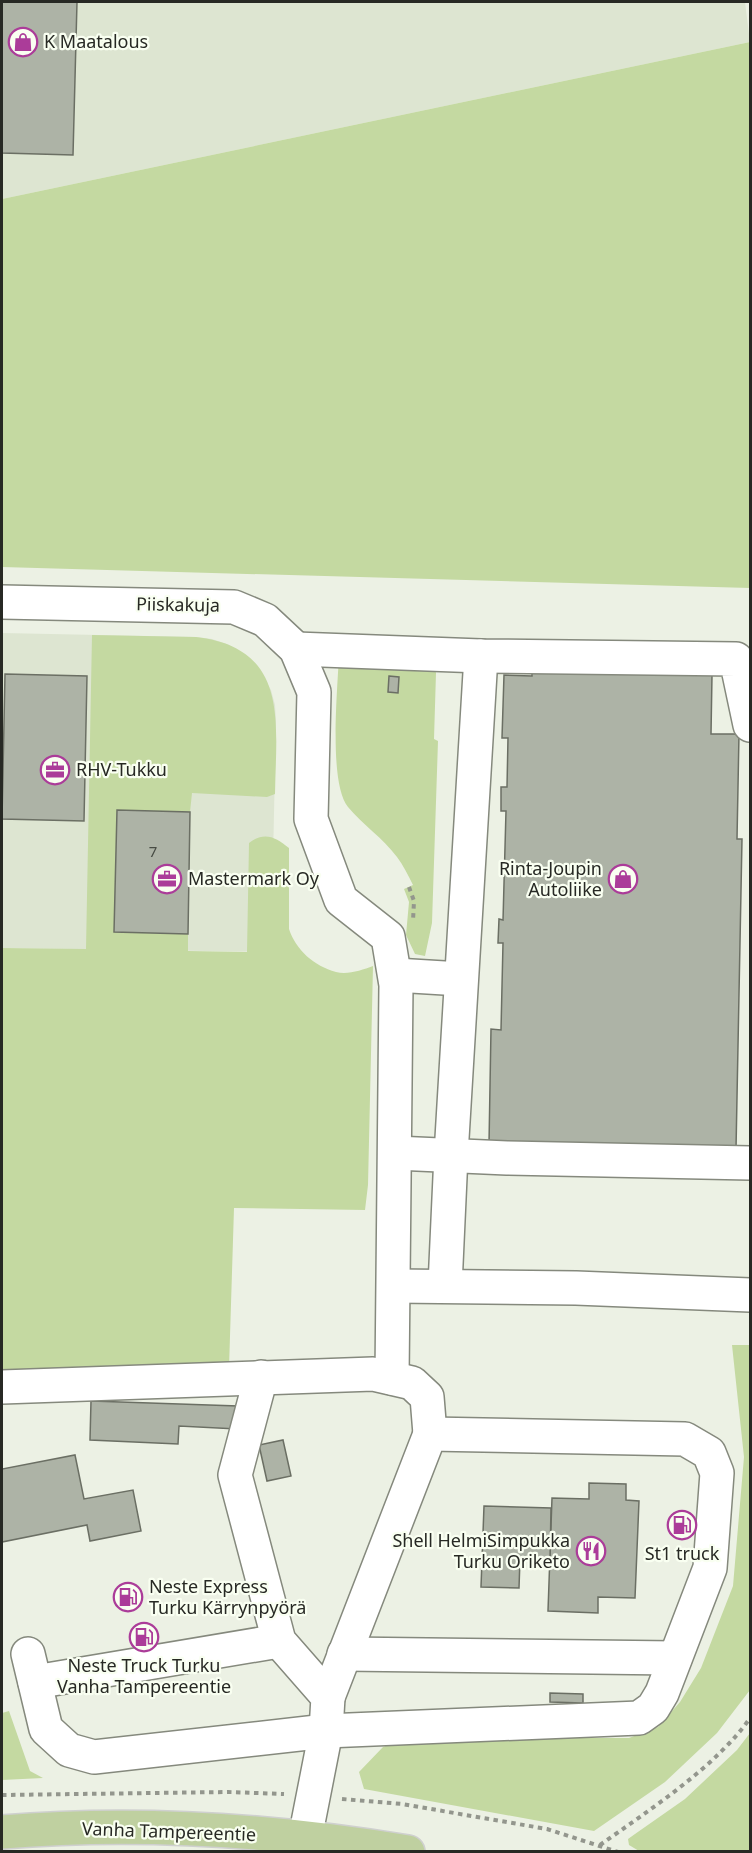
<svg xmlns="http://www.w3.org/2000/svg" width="752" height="1853" font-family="'Noto Sans',sans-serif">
<rect width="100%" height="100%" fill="#ecf1e4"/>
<g fill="#dde5d1">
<polygon points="2,2 745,2 750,42 2,199"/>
<polygon points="2,633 196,637 212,639 227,644 241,652 254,662 271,690 275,705 276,721 271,952 2,948"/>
</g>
<g fill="#c4d9a1">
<polygon points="750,42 750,588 2,567 2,199"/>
<path d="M92,635L196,637C290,648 276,723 275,794L267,797L192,793L190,812L117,810L114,932L188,934V951L247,952L249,843C264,831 276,837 289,848V929C296,950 314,966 336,972C348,975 362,970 373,966L368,1185L365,1210L234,1208L229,1368L2,1370V948L86,949Z"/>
<path d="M339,653L432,657L436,673L434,739L438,741L432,923L425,956L415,954L406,935L409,902L404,889L413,885C408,875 403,865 397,857C383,838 363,825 348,807C328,782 338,687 339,653Z"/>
<polygon points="732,1345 750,1345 750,1690 717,1733 665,1782 594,1831 364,1789 359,1772 383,1747 407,1738 629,1738 658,1727 680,1702 701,1668 733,1586 744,1457"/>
<polygon points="9,1711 30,1771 43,1778 2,1780 2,1713"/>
<polygon points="750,1733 750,1851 639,1851 629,1845 628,1839 635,1834 685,1799 737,1750"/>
</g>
<g fill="#adb3a6" stroke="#6b6f64" stroke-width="1.5">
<polygon points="2,2 77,2 73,155 2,153"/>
<polygon points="532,671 712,675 711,734 739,734 737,839 742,839 736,1149 489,1144 491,1029 501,1030 503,943 498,943 499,919 503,920 506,811 501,811 501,787 507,787 508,738 502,738 504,675 532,676"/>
<polygon points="5,674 87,676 84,821 2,819"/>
<polygon points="389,676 399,677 398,693 388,692"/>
<polygon points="117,810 190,812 188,934 114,932"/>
<polygon points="91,1401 238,1406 237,1429 179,1426 178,1444 90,1440"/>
<polygon points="283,1440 291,1476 267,1481 259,1445"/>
<polygon points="75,1455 84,1499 133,1490 141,1531 90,1541 87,1525 2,1542 2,1469"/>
<polygon points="589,1483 626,1484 626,1500 639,1501 635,1598 598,1597 598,1613 548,1611 552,1498 589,1499"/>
<polygon points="484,1506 551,1508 550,1560 520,1559 519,1588 481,1587"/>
<polygon points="550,1693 583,1694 583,1703 550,1702"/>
</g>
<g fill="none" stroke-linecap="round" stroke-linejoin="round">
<g stroke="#85897d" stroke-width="36">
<g id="minor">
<polyline points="2,602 234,607 265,620 296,649 314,692 311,819 341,900 388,937 396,985 392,1378"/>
<polyline points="296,649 481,656 736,659 750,725"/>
<polyline points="395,975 461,979"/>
<polyline points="395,1153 507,1158 750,1163"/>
<polyline points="394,1286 576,1288 750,1295"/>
<polyline points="445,1286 451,1155 481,656"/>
<polyline points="261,1377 235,1475 279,1641 328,1697 326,1731 305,1838"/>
<polyline points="2,1387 373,1374 412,1383 427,1397 430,1434"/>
<polyline points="28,1654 46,1729 69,1750 94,1757 326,1731 639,1718 653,1708 662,1693 710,1568 717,1473 709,1453 685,1439 430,1434 328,1697"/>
<polyline points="344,1654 675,1658"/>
<polyline points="35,1682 279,1641"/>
</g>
</g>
<g stroke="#cfd0cf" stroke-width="36">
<path id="major" d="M2,1832C137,1821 275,1830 408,1852"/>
</g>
<g stroke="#93968d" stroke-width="4" stroke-dasharray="4.5 4.5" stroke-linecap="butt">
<polyline points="189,880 219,881"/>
<polyline points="409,887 414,901 413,921"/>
<polyline points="2,1795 228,1792 284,1794"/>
<polyline points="342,1799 402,1804 547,1829 618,1852"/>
<path d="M600,1845C648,1811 717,1766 750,1718"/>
</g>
<use href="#minor" stroke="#fff" stroke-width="33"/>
<use href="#major" stroke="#bfd0a0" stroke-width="33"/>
</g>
<defs>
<g id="shop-ring" transform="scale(1.5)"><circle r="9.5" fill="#f9fff1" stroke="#ab3c99" stroke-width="1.5"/><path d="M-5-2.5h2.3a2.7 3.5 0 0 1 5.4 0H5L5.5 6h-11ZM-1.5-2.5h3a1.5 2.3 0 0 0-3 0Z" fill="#ab3c99"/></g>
<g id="office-ring" transform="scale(1.5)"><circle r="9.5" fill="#f9fff1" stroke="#ab3c99" stroke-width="1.5"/><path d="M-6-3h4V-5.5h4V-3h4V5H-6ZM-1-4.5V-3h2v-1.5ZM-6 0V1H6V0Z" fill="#ab3c99"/></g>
<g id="fuel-ring" transform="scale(1.5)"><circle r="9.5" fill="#f9fff1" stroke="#ab3c99" stroke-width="1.5"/><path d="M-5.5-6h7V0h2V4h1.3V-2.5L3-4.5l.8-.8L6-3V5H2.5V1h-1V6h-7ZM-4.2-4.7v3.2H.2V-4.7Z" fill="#ab3c99"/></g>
<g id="restaurant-ring" transform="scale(1.5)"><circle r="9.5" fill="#f9fff1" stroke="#ab3c99" stroke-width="1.5"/><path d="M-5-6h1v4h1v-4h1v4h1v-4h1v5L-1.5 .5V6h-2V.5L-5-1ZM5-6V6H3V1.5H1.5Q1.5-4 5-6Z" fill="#ab3c99"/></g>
</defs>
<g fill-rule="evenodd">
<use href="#shop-ring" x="23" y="42"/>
<use href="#office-ring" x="55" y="770"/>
<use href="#office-ring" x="167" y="879"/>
<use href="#shop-ring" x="623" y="879"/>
<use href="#fuel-ring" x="682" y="1525"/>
<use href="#restaurant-ring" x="591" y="1551"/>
<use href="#fuel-ring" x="128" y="1597"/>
<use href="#fuel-ring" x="144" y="1637"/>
</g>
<g text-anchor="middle" stroke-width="4.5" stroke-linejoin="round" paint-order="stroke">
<g font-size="15" fill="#484c44">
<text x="153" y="857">7</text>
</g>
<g font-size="18" fill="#272924" stroke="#f9fff1" text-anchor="start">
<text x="44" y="48">K Maatalous</text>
<text x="76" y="776">RHV-Tukku</text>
<text x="602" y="875" text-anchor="end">Rinta-Joupin<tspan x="602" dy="21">Autoliike</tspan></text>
<text x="188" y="885">Mastermark Oy</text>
<text x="570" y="1547" text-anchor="end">Shell HelmiSimpukka<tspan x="570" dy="21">Turku Oriketo</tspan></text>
<text x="682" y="1560" text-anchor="middle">St1 truck</text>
<text x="149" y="1593">Neste Express<tspan x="149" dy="21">Turku Kärrynpyörä</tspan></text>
<text x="144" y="1672" text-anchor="middle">Neste Truck Turku<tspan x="144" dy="21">Vanha Tampereentie</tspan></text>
</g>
<g font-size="18" fill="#272924" stroke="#f9fff1">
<text transform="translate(178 605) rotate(1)" y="6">Piiskakuja</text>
<text transform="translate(169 1832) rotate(2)" y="6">Vanha Tampereentie</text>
</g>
</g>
<rect width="752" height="1853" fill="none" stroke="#272924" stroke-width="6"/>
</svg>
